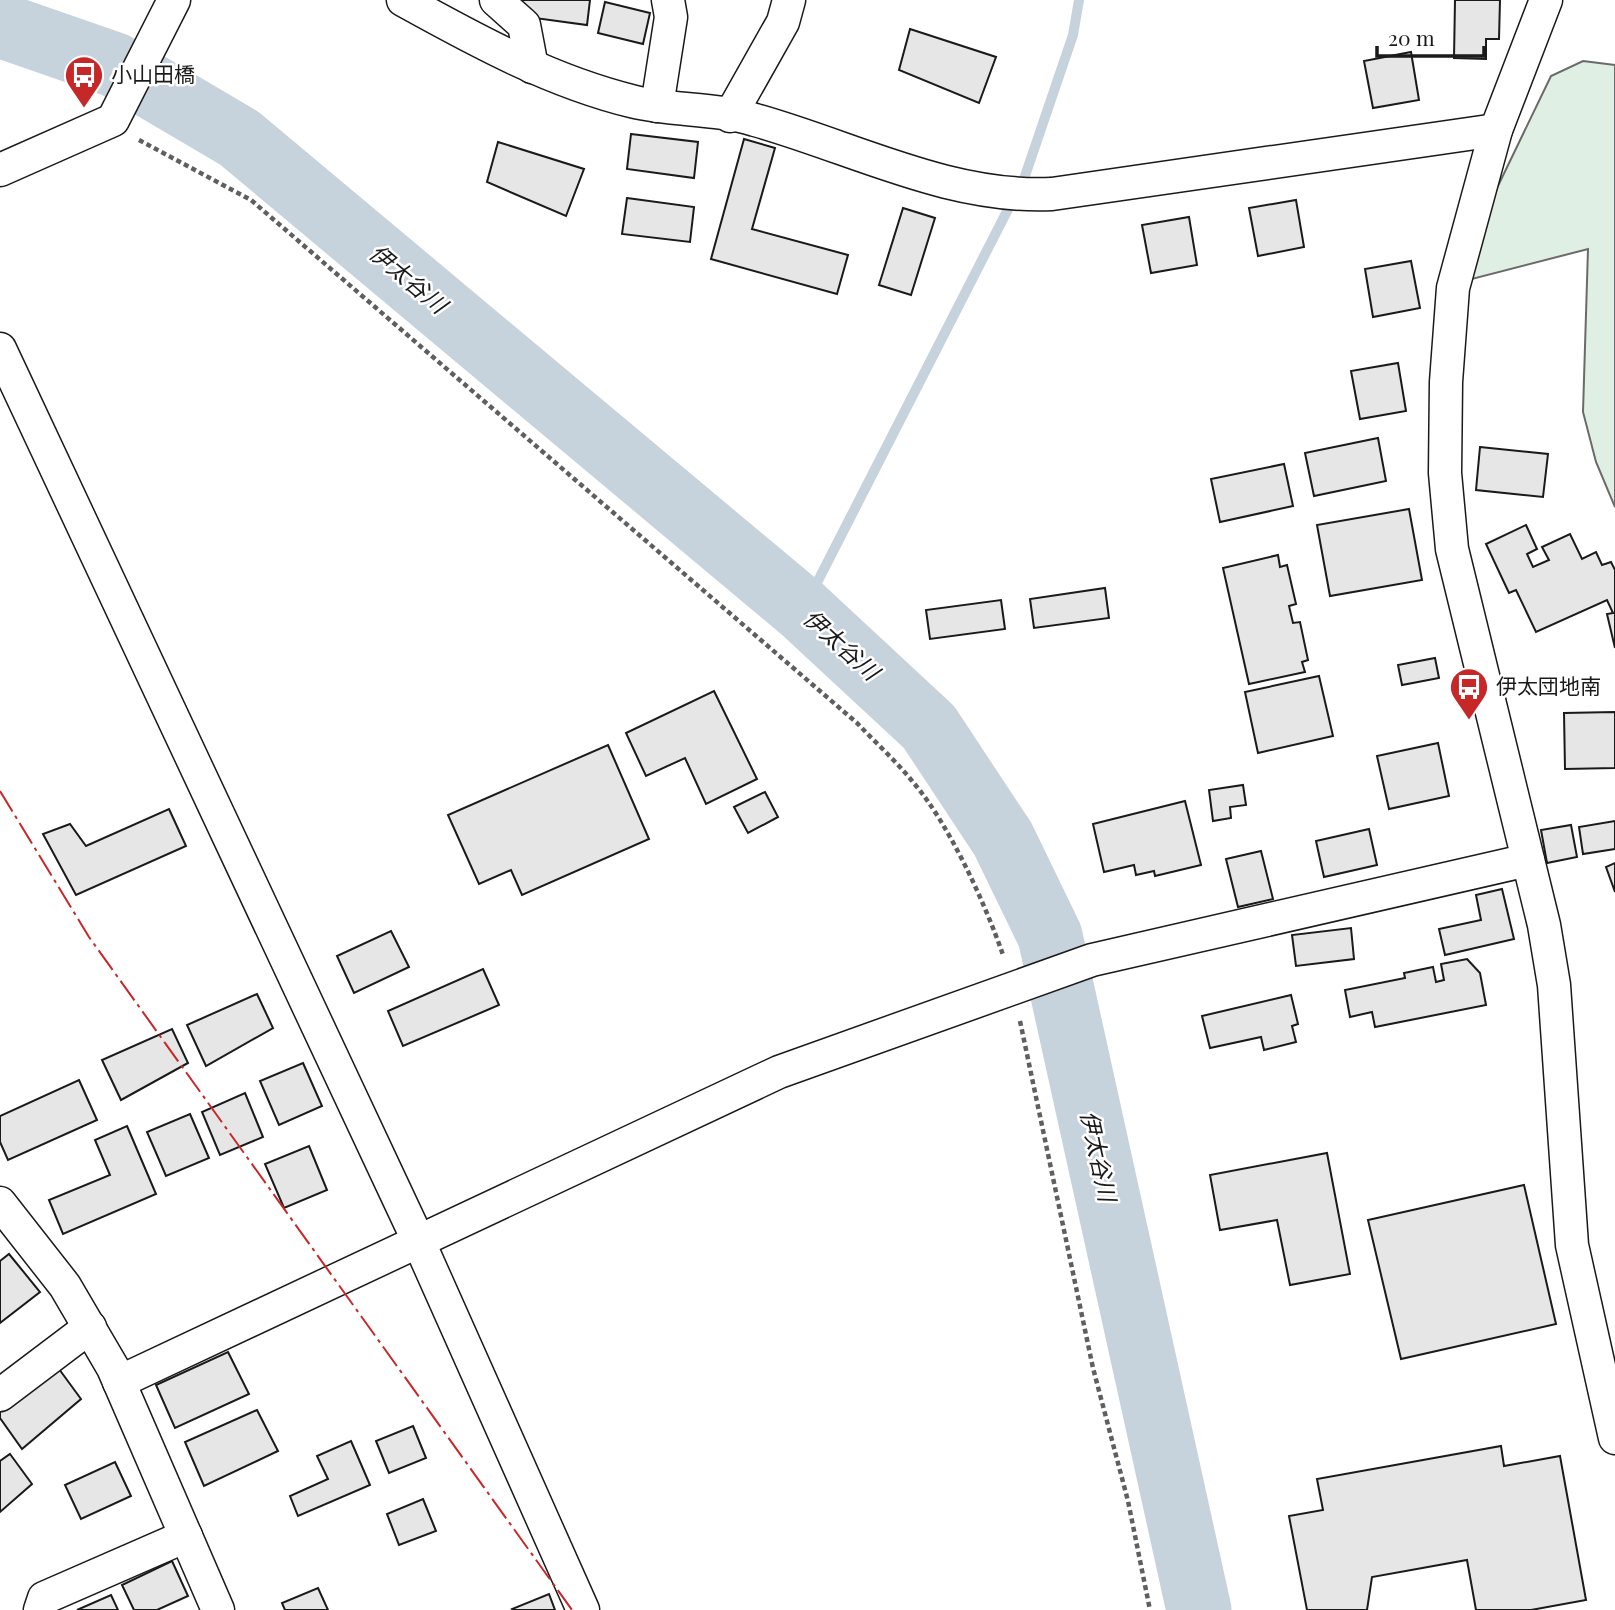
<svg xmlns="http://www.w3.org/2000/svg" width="1615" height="1610" font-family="'Playfair Display','Noto Sans JP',serif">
<rect width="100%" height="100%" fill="#fff"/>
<polygon fill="#e0efe3" stroke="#6a6a6a" stroke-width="2" points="1583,61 1615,65 1615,507 1596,462 1583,412 1588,249 1472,279 1483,217 1551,76"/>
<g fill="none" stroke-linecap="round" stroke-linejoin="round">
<polyline stroke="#c6d2dc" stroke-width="10" points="803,610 1025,176 1073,35 1079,0"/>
<polyline stroke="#c6d2dc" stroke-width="65" points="0,25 115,65 239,138 803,610 929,727 1003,839 1050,936 1199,1610"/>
</g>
<g fill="#e6e6e6" stroke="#1a1a1a" stroke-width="2">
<polygon points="522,0 590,0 587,25 520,16"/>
<polygon points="1455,0 1500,0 1499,39 1486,39 1486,59 1454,58"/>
<polygon points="605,2 650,13 643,44 598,33"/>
<polygon points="910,29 996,57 979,103 899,70"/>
<polygon points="1411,52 1419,100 1373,108 1364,61"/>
<polygon points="631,134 698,142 694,178 627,169"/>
<polygon points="744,139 775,148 752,229 848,255 837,294 711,259"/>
<polygon points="498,142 584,169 566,216 487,182"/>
<polygon points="627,198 694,207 690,242 622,234"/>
<polygon points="1296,200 1304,247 1258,256 1249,208"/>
<polygon points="903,208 935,218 911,295 879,285"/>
<polygon points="1189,217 1197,265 1151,273 1142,225"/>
<polygon points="1411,261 1420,308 1373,317 1365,269"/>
<polygon points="1398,363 1406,411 1360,419 1351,371"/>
<polygon points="1378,438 1386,481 1314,496 1305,453"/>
<polygon points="1480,447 1548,454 1543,497 1476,490"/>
<polygon points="1284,464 1293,506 1220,522 1211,479"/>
<polygon points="1409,509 1422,580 1330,596 1317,525"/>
<polygon points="1526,525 1537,549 1527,554 1533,567 1549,560 1542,547 1570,534 1582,559 1596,552 1602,565 1611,562 1615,570 1615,648 1607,614 1613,613 1607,600 1536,632 1516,590 1509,593 1486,544"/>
<polygon points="1278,555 1280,567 1287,565 1296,604 1289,606 1293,623 1300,622 1308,660 1302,662 1305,672 1249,684 1223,568"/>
<polygon points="1105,588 1109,618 1034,628 1030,599"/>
<polygon points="1001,600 1005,629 930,639 926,610"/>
<polygon points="1435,658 1439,678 1402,685 1398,665"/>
<polygon points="1319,676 1333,736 1258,753 1245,692"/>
<polygon points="714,691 757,779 706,804 685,758 646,776 626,733"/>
<polygon points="1615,712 1615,768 1565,769 1564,713"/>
<polygon points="1438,743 1449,796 1389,809 1377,756"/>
<polygon points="608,745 649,839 522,895 511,870 479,884 448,815"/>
<polygon points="1243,785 1246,805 1230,807 1231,818 1213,821 1209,790"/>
<polygon points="765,792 778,817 748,833 734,807"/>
<polygon points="1185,801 1201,865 1155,876 1154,871 1136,875 1134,865 1104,872 1093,824"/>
<polygon points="169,809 186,846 76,895 43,834 70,824 86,846"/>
<polygon points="1615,821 1615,849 1583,854 1579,827"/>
<polygon points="1571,825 1577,857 1547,863 1541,830"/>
<polygon points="1369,829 1377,865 1324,877 1316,841"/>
<polygon points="1261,851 1273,899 1238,907 1226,859"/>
<polygon points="1615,863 1615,892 1606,867"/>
<polygon points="1502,889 1514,939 1445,955 1439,929 1481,920 1476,895"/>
<polygon points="1351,928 1354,959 1296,966 1292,935"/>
<polygon points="391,931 409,967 354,993 337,956"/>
<polygon points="1467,959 1480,973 1486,1005 1375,1027 1372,1012 1350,1017 1345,990 1405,978 1404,973 1433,967 1436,982 1444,980 1441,964"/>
<polygon points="483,969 499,1005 403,1046 388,1011"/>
<polygon points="257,994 273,1028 206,1066 187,1025"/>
<polygon points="1291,995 1298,1024 1292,1026 1296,1042 1264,1050 1261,1037 1210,1048 1202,1016"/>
<polygon points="172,1029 188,1063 121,1100 102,1060"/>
<polygon points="303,1063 322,1106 279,1125 260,1081"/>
<polygon points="79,1080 97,1120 8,1160 0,1142 0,1116"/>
<polygon points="245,1093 263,1137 220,1155 202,1112"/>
<polygon points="190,1114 209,1158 166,1176 147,1132"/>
<polygon points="127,1126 156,1194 63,1234 49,1200 110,1175 95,1140"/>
<polygon points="309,1146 327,1190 284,1208 265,1164"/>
<polygon points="1327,1153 1350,1274 1290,1285 1277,1220 1220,1230 1210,1175"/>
<polygon points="1524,1185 1556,1324 1401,1359 1368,1220"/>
<polygon points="9,1254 40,1292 0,1323 0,1261"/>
<polygon points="228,1352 249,1394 175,1428 156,1385"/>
<polygon points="59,1369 81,1399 22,1449 0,1418 0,1411"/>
<polygon points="257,1410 278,1451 204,1486 185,1442"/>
<polygon points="413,1426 426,1458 389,1473 376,1441"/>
<polygon points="351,1441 370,1485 298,1516 290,1496 328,1479 317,1456"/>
<polygon points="1501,1446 1504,1466 1560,1456 1586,1600 1531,1610 1476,1610 1467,1560 1372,1577 1367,1610 1307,1610 1289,1516 1323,1510 1317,1479"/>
<polygon points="10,1454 32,1484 0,1512 0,1461"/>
<polygon points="115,1462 131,1496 81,1519 65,1485"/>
<polygon points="423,1499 436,1531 399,1545 387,1514"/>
<polygon points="172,1561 188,1596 157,1610 134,1610 122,1585"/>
<polygon points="318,1588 328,1610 285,1610 282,1603"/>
<polygon points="549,1594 555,1610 513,1610 512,1609"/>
<polygon points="111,1595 118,1610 77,1610"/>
</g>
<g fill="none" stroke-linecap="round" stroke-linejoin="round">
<g stroke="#1a1a1a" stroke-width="35">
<g id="minor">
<path d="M403,0C477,41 552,82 635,102C674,111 717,108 755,120C852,147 949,199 1052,194L1496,130"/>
<polyline points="496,0 524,25 532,67"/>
<polyline points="1546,0 1496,130 1453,288 1446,382 1445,473 1452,549 1544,925 1554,985 1572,1245 1615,1438"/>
<polyline points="657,106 671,17 668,0"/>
<polyline points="730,116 783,22 789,0"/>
<polyline points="0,170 113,120 174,0"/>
<polyline points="0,349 418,1240 583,1610"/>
<polyline points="0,1203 65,1286 113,1368 218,1610"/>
<polyline points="119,1382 779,1072 1092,960 1528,860"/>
<polyline points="0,1395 90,1327"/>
<polyline points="40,1610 44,1598 186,1536"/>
</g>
</g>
<g stroke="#5f5f5f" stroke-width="4.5" stroke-dasharray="5 3.5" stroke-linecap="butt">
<path d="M139,140L251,200L857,723C875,742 896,761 913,782C949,824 985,903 1003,955"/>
<polyline points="1020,1021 1093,1368 1128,1501 1150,1610"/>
</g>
<use href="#minor" stroke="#fff" stroke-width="32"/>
<polyline stroke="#c62828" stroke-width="2" stroke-dasharray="24 5 3.5 5" stroke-linecap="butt" points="0,791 89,937 572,1610"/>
</g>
<defs>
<g id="bus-pin" transform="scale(2.0125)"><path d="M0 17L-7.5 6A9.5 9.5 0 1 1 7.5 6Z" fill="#c62828" stroke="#fff"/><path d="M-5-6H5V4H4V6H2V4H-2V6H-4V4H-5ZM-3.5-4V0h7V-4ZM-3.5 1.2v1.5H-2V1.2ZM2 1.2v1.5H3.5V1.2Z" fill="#fff"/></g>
</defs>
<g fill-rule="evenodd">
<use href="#bus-pin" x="84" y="75"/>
<use href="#bus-pin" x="1469" y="687"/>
</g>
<g text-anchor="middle" stroke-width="5" stroke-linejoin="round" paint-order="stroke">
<g font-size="21" fill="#1a1a1a" stroke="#fff" text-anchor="start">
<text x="111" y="82">小山田橋</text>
<text x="1496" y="694">伊太団地南</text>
</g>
<g font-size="23" font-style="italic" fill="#1a1a1a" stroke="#fff">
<text transform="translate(408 279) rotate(40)" y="8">伊太谷川</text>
<text transform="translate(841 645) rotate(42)" y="8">伊太谷川</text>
<text transform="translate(1098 1156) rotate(78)" y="8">伊太谷川</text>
</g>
</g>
<path d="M1377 46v10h107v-10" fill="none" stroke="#1a1a1a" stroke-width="3.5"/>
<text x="1388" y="46" font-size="21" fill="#1a1a1a" stroke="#ffffff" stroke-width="5" paint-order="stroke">20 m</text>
</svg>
